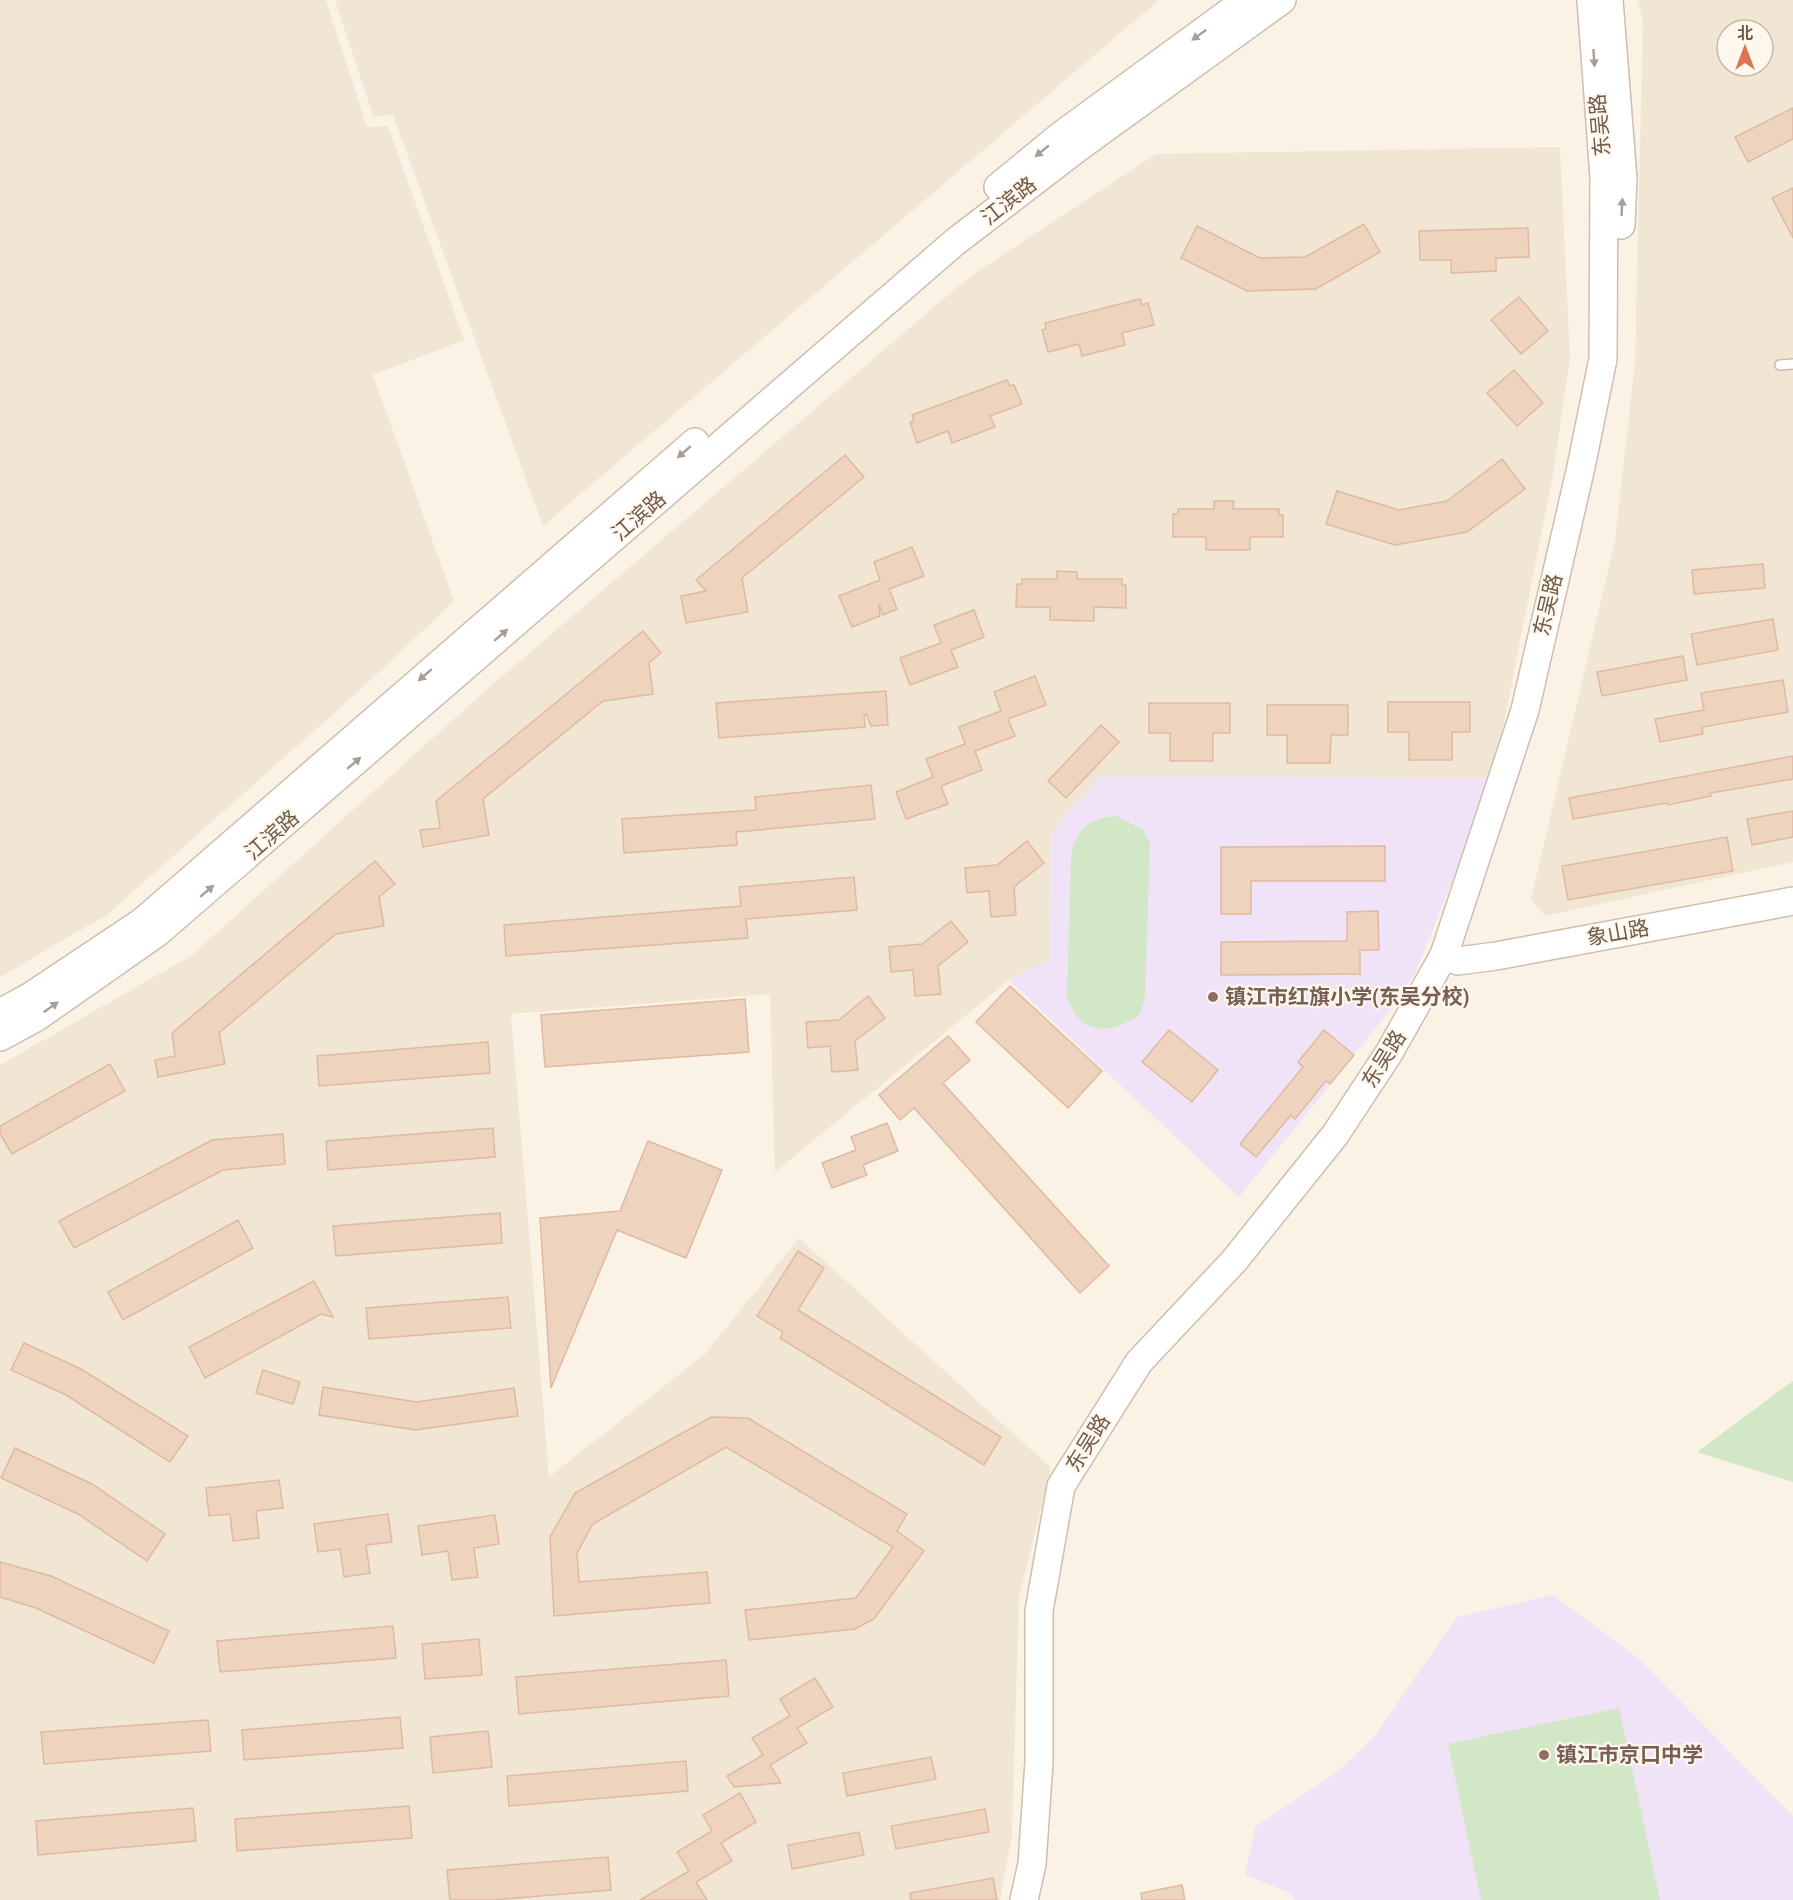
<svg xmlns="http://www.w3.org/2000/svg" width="1793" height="1900" font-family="'Roboto Condensed','Noto Sans SC',sans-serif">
<rect width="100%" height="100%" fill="#faf3e5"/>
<g fill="#f1e5d4" fill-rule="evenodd">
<polygon points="0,0 326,0 367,127 388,126 464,340 373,375 454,601 359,691 108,914 0,977"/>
<polygon points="335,0 1159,0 543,526 393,115 373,116"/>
<path d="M1638,0H1793V862L1545,916L1531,899L1615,541L1635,362L1643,23ZM1727,30H1763V66H1727Z"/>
<polygon points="1560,147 1570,358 1553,475 1493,778 1051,832 1050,960 1009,980 775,1172 770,994 511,1014 549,1477 705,1354 799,1238 1051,1468 1019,1597 1012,1835 1000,1900 0,1900 0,1065 192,955 485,691 968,278 1156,154"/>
</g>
<g fill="#f0e2f7">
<polygon points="1101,776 1493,778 1416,972 1388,1013 1239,1197 1009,980 1050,960 1051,832"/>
<polygon points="1553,1595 1638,1658 1793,1816 1793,1900 1295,1900 1289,1892 1245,1875 1255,1827 1336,1773 1374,1737 1457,1617"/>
</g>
<g fill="#d1e7c5">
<path d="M1117,816L1143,830L1150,843L1145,997L1140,1014C1111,1036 1079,1036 1067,996L1071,860C1073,831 1089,818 1117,816Z"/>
<polygon points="1793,1381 1793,1482 1697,1452"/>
<polygon points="1619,1708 1660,1900 1481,1900 1448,1744"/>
</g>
<g fill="#eed3bf" stroke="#dfbaa0" stroke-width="1.5">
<polygon points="1793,108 1793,139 1748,162 1735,137"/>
<polygon points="1793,188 1793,238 1772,198"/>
<polygon points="1364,224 1380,252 1316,289 1247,291 1181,258 1197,226 1260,258 1305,257"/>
<polygon points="1528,228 1529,257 1496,258 1496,271 1451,273 1451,260 1420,260 1419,231"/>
<polygon points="1519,297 1548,331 1521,354 1491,320"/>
<polygon points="1140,299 1142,305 1148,303 1154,325 1122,333 1125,345 1082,356 1079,344 1048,352 1042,330 1046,329 1045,323"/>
<polygon points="1514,370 1543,403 1517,426 1487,393"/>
<polygon points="1007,380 1010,386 1014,385 1022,404 990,416 995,427 952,443 948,431 917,443 910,422 914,421 912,415"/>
<polygon points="845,455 864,477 742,578 748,612 686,623 681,596 706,591 696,580"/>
<polygon points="1502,459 1525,489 1467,532 1395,545 1326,524 1337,491 1399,510 1447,501"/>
<polygon points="1214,501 1234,501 1233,509 1279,509 1279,515 1283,515 1283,537 1250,537 1250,550 1206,550 1206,537 1173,537 1173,514 1178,514 1178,509 1214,509"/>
<polygon points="912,547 924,576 889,589 897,609 883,615 879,604 880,616 852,627 839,596 880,580 874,562"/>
<polygon points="1763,564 1765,588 1694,594 1692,570"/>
<polygon points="1057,571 1077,572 1077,579 1122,579 1122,585 1126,585 1126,608 1094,607 1094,621 1050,620 1050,607 1016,607 1017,584 1022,584 1022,579 1057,579"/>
<polygon points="974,610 984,637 951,650 958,667 910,685 900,658 941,643 934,625"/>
<polygon points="1773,619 1778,650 1697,665 1691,634"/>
<polygon points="643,631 661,653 649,663 653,694 603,701 483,799 489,835 423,847 420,830 440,828 436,801"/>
<polygon points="1683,656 1687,680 1602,696 1597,672"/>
<polygon points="1035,676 1046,705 1008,719 1015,736 975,751 982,770 941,786 948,804 906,819 896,792 933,777 926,759 965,744 959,727 1001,711 994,692"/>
<polygon points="1783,680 1788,712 1702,727 1703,734 1660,742 1655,719 1704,710 1701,693"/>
<polygon points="886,691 888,725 871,726 866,714 864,715 865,727 719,738 716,703"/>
<polygon points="1388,702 1470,702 1470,732 1452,732 1452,760 1409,760 1409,732 1388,732"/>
<polygon points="1149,703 1230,703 1230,733 1213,733 1213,761 1170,761 1170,733 1149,733"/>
<polygon points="1267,705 1348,705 1348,735 1331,735 1330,763 1287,763 1287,735 1267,735"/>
<polygon points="1101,725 1119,742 1066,798 1048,781"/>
<polygon points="1793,756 1793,779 1710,793 1711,796 1668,805 1667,803 1573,819 1569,798"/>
<polygon points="871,785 875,819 736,832 737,845 624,853 622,819 756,810 755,797"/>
<polygon points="1793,811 1793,837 1752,845 1747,819"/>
<polygon points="1727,837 1733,871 1568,900 1562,866"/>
<polygon points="1027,841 1044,863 1014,887 1016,915 991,917 989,891 967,893 965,868 997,865"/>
<polygon points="1385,846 1385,881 1251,881 1251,914 1221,914 1221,847"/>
<polygon points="375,861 395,884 379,897 384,926 336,934 219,1033 225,1064 158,1077 155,1060 175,1056 172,1033"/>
<polygon points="854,877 857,910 746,919 748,938 506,956 504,925 741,906 739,887"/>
<polygon points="1378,911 1379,950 1360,950 1360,974 1221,975 1221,942 1347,941 1347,912"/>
<polygon points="951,921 968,942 938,966 941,994 915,996 913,970 891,972 889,947 922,944"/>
<polygon points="1010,986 1102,1071 1068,1108 976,1022"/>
<polygon points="868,996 885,1018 855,1041 858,1070 832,1072 830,1046 808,1048 806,1022 839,1020"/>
<polygon points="745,999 749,1052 545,1067 541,1015"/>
<polygon points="1169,1030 1218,1070 1192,1102 1142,1062"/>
<polygon points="1324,1030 1354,1055 1330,1084 1326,1081 1295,1119 1291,1115 1256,1157 1240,1144 1303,1067 1298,1062"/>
<polygon points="948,1036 970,1060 943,1083 1109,1266 1080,1293 914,1108 900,1120 879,1095"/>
<polygon points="488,1042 490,1073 319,1086 317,1056"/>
<polygon points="110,1064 125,1091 12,1154 0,1134 0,1126"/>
<polygon points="887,1123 898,1151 863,1165 867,1175 832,1188 822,1163 856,1150 851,1137"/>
<polygon points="493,1128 495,1157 328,1170 326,1141"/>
<polygon points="283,1134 285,1164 223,1170 74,1248 59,1221 212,1140"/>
<polygon points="648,1141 722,1170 686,1258 617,1230 551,1388 540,1218 620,1211"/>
<polygon points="500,1213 502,1243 336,1256 333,1226"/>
<polygon points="238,1220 253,1248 123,1320 108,1292"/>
<polygon points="798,1251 824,1268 798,1310 1001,1437 984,1465 780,1338 783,1332 757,1316"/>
<polygon points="314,1281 333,1317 321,1314 205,1378 189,1347"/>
<polygon points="508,1297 511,1328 369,1339 366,1308"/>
<polygon points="24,1343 81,1369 188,1436 170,1462 66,1395 11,1370"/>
<polygon points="263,1370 300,1382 293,1404 256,1393"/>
<polygon points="323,1387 416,1402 514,1388 518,1416 415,1430 319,1415"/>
<polygon points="711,1417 748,1418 907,1514 897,1531 924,1551 874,1619 855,1629 749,1640 745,1610 856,1598 893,1547 726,1447 593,1524 577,1553 579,1582 707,1572 710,1603 554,1616 550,1537 575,1493"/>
<polygon points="15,1448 92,1484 165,1534 147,1561 78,1514 1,1478"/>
<polygon points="279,1480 283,1508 256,1511 259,1538 233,1541 230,1514 209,1516 206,1488"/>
<polygon points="388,1514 392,1542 366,1545 370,1573 344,1577 340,1549 318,1552 314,1524"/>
<polygon points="495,1515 499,1544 474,1548 478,1577 452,1580 448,1551 422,1555 418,1526"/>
<polygon points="0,1562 51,1576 169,1631 154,1663 36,1608 0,1597"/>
<polygon points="393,1626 396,1658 220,1672 217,1641"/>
<polygon points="479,1639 482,1675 425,1679 422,1644"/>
<polygon points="726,1660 729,1696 519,1714 516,1677"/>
<polygon points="815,1678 833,1707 797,1728 807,1743 770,1765 781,1783 734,1787 727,1776 763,1755 752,1738 790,1716 780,1699"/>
<polygon points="400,1717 403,1748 244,1760 242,1730"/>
<polygon points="208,1720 211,1751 44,1764 41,1732"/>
<polygon points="488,1731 492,1767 433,1773 430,1737"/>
<polygon points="931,1757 936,1779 847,1796 843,1773"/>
<polygon points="686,1761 688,1791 509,1806 507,1776"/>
<polygon points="740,1793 756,1822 721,1843 732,1861 696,1882 707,1900 640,1900 689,1871 677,1852 712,1831 703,1815"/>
<polygon points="409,1806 412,1838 237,1851 235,1819"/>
<polygon points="193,1808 196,1841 38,1855 36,1821"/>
<polygon points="985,1809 989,1832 896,1849 891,1826"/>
<polygon points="859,1832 864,1855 792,1869 788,1845"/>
<polygon points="608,1857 611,1890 493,1900 450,1900 447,1870"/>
<polygon points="993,1878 997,1900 911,1900 910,1893"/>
<polygon points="1182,1885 1185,1900 1142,1900 1141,1893"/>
</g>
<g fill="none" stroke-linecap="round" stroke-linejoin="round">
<g stroke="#cbbbac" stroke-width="12">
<polyline id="lane" points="1780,365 1793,364"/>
</g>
<g stroke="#d0bdad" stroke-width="30">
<g id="secondary">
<polyline points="1609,0 1623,179 1621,225"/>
<polyline points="998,187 1060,136 1246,0"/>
<polyline points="1444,955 1458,961 1496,956 1793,901"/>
<polyline points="0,1013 31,996 142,922 695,442"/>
<polyline points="0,1037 37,1017 157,933 955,242 1079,147 1282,0"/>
<polyline points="1024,1900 1032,1864 1039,1762 1039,1611 1061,1486 1139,1362 1234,1261 1335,1135 1389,1053 1444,955 1525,710 1581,467 1603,359 1604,177 1591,0"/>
</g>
</g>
<use href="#lane" stroke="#fff" stroke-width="9"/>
<use href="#secondary" stroke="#fff" stroke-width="27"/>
</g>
<defs><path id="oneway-solid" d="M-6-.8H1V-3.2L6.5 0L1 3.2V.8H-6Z" transform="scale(1.5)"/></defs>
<g fill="#aa9d94">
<use href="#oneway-solid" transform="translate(1199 35) rotate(144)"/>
<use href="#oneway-solid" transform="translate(1594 58) rotate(86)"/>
<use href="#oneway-solid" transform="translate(1042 151) rotate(141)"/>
<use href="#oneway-solid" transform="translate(1622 207) rotate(-87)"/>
<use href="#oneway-solid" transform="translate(684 452) rotate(139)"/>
<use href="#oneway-solid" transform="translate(501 635) rotate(-41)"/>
<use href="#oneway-solid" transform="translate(425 675) rotate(139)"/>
<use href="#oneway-solid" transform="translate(354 763) rotate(-41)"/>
<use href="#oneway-solid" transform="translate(207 891) rotate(-41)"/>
<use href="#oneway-solid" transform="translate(51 1007) rotate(-35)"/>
</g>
<g fill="#8d6e63" stroke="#fef7eb" stroke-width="2">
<circle cx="1213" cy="997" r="6"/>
<circle cx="1544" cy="1755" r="6"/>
</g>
<g text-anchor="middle" stroke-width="4.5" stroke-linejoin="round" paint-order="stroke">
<g font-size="21" fill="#715b4c" stroke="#fef7eb">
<text transform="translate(1600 125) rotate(-95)" y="7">东吴路</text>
<text transform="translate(1009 201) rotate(-38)" y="7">江滨路</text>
<text transform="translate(639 516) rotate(-41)" y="7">江滨路</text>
<text transform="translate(1548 605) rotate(-77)" y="7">东吴路</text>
<text transform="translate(272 835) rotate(-41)" y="7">江滨路</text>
<text transform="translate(1618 933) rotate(-10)" y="7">象山路</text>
<text transform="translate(1384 1059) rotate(-58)" y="7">东吴路</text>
<text transform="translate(1088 1443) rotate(-58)" y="7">东吴路</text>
</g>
<g font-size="21" font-weight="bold" fill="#785e54" stroke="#fef7eb" text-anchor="start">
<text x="1225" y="1004">镇江市红旗小学(东吴分校)</text>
<text x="1556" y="1762">镇江市京口中学</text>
</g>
</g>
<g transform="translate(1745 48)"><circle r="28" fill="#fef7eb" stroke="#c6b9ab" stroke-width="1.5"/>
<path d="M0-4.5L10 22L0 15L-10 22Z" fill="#db7653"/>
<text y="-9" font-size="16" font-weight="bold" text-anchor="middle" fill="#715b4c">北</text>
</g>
</svg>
